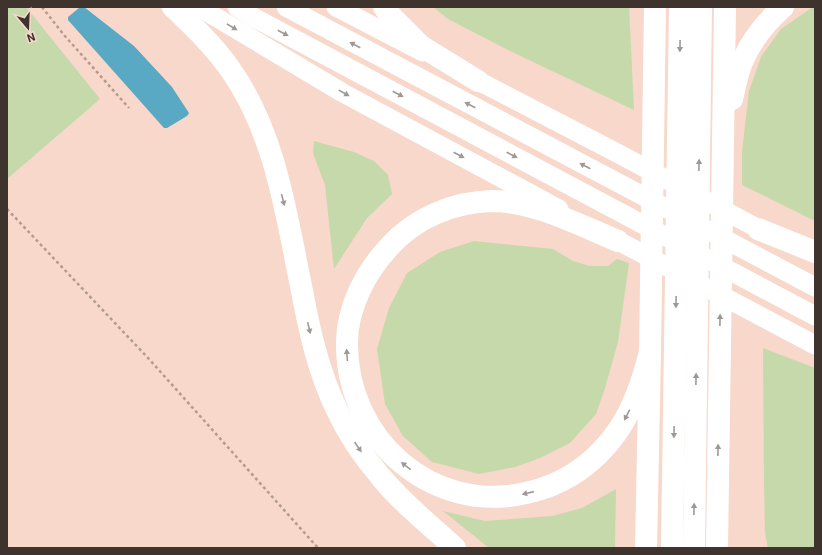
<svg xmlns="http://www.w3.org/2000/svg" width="822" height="555" font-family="Roboto,sans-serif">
<rect width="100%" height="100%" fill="#f7d8ca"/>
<g fill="#c6d9aa">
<polygon points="7,7 26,7 100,99 7,179"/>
<polygon points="433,7 629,7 634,110 508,50 448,19"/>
<polygon points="813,7 815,7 815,221 742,185 742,152 749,91 761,57 781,29"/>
<polygon points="314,141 354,152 374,161 388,175 392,194 367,218 334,269 325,185 313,153"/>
<polygon points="474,241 553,249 573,261 590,266 608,266 617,259 629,263 618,342 605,388 596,414 570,443 540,458 515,467 479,474 432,462 403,436 385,404 377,349 389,308 407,273 440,252"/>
<polygon points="763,348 815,368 815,548 768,548 765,533 764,481"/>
<polygon points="616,489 615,548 489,548 443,511 485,521 552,516 582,508"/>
</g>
<polygon fill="#59a8c4" points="84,7 134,46 172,87 187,110 189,113 187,116 167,128 164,128 68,20 68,17 79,8"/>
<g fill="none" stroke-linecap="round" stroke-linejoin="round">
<g stroke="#b39b90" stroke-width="2.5" stroke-dasharray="3 3" stroke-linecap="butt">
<polyline points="42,7 64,35 129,108"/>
<polyline points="7,209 149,359 318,548"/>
</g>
<g stroke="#fff" stroke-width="19">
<polyline points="199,7 343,93 559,209"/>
<polyline points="237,7 251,16 815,316"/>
<polyline points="286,7 815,287"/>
<polyline points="336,7 423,52"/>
<polyline points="465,74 619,154 772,236"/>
<polyline points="605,234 815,345"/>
</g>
<g stroke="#fff" stroke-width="22">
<path d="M173,7C194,27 214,46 230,69C275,132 286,213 301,286C309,329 318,371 337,410C348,434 363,456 380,476C401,502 430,525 455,548"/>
<polyline points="384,7 388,13 421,46 478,81"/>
<path d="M732,99C735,87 737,74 742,62C751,41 766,22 783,7"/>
<polyline points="758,229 815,252"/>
<path d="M618,241C579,225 534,201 492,201C453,202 415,218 389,247C365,273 347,308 347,343C346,439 432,515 526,493C578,482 617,445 636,396C642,382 646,367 650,352"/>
<polyline points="646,548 650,352 655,7"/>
<polyline points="672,548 680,7"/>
<polyline points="694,548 701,7"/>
<polyline points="717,548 725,7"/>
</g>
</g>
<defs><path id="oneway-solid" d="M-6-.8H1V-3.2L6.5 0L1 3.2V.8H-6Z"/></defs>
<g fill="#9f9996">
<use href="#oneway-solid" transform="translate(232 27) rotate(31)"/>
<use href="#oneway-solid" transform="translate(283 33) rotate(28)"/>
<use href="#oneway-solid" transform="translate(355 45) rotate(-152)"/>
<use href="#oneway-solid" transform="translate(680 46) rotate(91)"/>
<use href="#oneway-solid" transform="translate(344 93) rotate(29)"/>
<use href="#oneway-solid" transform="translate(398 94) rotate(28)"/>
<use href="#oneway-solid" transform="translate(470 105) rotate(-152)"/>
<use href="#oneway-solid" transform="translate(459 155) rotate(28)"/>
<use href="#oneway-solid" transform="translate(512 155) rotate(28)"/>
<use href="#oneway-solid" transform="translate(699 165) rotate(-89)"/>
<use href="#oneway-solid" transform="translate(585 166) rotate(-152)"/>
<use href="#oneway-solid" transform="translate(283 200) rotate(76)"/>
<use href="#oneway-solid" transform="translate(676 302) rotate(91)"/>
<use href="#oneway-solid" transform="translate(720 320) rotate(-89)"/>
<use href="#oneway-solid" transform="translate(309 328) rotate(77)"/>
<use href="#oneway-solid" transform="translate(347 355) rotate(-94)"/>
<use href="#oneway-solid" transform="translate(696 379) rotate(-89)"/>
<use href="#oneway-solid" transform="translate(627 415) rotate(117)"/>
<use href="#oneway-solid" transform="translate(674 432) rotate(91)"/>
<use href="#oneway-solid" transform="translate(358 447) rotate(56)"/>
<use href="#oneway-solid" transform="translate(718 450) rotate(-89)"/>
<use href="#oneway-solid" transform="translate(406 466) rotate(-142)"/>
<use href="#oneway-solid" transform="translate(528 493) rotate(167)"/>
<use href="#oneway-solid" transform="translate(694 509) rotate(-89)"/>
</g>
<rect width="822" height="555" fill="none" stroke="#3f332e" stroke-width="16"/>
<g transform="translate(28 28) rotate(161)" stroke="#f7d8ca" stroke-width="3" paint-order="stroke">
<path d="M0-3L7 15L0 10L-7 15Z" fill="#3f332e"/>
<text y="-6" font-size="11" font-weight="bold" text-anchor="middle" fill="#3f332e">N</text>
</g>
</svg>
